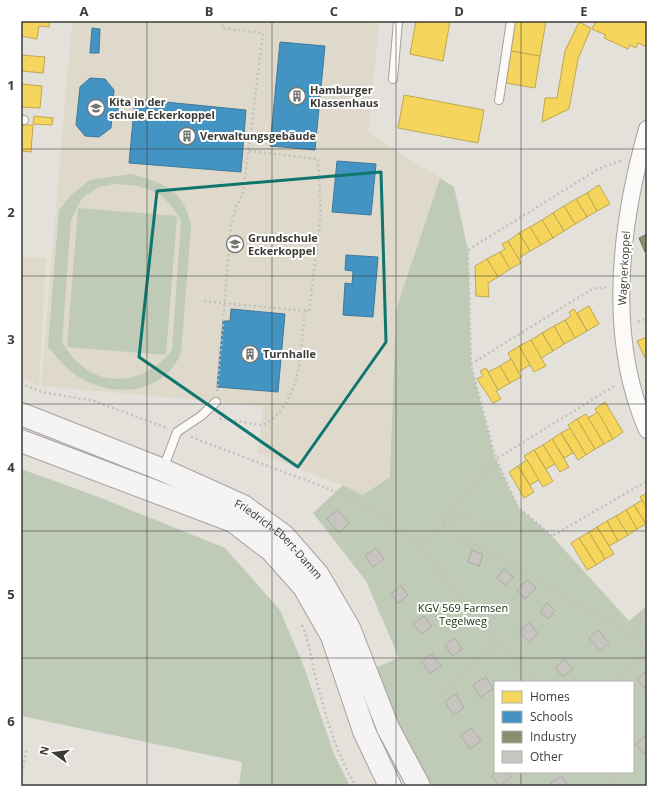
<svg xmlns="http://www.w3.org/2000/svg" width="668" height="807" font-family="'Open Sans',sans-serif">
<rect width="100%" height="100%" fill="#e4e1da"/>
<g fill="#ded9ca">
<polygon points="72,21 355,21 379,24 368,133 440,178 396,310 390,477 363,495 343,485 258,453 263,406 41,386"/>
<polygon points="21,257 46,258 39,386 21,378"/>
</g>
<g fill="#bfcab7" fill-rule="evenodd">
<path d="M131,174C163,183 185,189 191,227L181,353C164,393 117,398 82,379C68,372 58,358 48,347L59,210L71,195L90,180ZM114,184C148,185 165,191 181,221L172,350C139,391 87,389 62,341L71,220L82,198L99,187Z"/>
<path d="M440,178L454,187L468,250L471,365L495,458L518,507L552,536L629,621L647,606V786H432C407,749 390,710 374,668L399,658L366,581L313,513L343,485L363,495L390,477L396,310ZM495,682H633V772H495Z"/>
<polygon points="78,208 177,216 166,355 67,347"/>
<polygon points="21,469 96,496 225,548 280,610 304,667 334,754 350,786 239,786 242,762 21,716"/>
</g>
<g fill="#f6d55c" stroke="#bea751">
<polygon points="21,21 50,21 49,27 39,26 37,39 21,36"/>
<polygon points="416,21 450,21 443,61 410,54"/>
<polygon points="515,21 546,21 540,56 511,51"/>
<polygon points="596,21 647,21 647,47 638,43 636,48 630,45 628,49 604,38 606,35 592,29"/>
<polygon points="579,22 591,28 578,59 569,109 542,122 545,98 557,98 565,51"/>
<polygon points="511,51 540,56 535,88 506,83"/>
<polygon points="21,55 45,57 43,73 21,71"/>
<polygon points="21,84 42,86 40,108 21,107"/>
<polygon points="404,95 484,110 478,143 398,128"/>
<polygon points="34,116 53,118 52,125 33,124"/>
<polygon points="21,125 33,125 31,152 21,151"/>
<polygon points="599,185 610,204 597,211 587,193"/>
<polygon points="587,193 597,211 587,217 576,199"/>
<polygon points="576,199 587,217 575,224 564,206"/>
<polygon points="564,206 575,224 564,231 553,213"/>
<polygon points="553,213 564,231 553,238 542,220"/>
<polygon points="542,220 553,238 541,245 530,227"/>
<polygon points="530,227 541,245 530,251 519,233"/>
<polygon points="519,233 530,251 518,259 508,241"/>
<polygon points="508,241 521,263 510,269 500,252 505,249 502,244"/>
<polygon points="500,252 510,269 498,277 487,259"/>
<polygon points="487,259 498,277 488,283 489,297 476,296 475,266"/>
<polygon points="589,306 599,324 587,331 577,313"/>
<polygon points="574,309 587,331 575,338 565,320 571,316 569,312"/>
<polygon points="565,320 575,338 564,344 554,326"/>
<polygon points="554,326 564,344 553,351 542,333"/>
<polygon points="542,333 553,351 541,358 531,340"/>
<polygon points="647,337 647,357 645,358 637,341"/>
<polygon points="531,340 546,366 534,372 519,346"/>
<polygon points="519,346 530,365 518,372 508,353"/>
<polygon points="511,359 521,377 510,383 500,366"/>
<polygon points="500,366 510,383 498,390 488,372"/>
<polygon points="486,368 498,390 496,391 501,399 493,403 477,379 483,376 480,371"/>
<polygon points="605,402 623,432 613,439 595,409"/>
<polygon points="598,412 613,439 604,444 588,418"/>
<polygon points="586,414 604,444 595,449 577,419"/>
<polygon points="577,419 595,449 586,455 568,425"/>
<polygon points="570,428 586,455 578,460 561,433"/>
<polygon points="561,433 573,453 564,458 552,439"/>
<polygon points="552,439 569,467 560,472 543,445"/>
<polygon points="543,445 555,464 546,469 534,450"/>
<polygon points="534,450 553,481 543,487 524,456"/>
<polygon points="527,460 539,480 530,485 518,466"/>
<polygon points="518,466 534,492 524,498 509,472"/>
<polygon points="647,493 647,508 640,497"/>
<polygon points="642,500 647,508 646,524 634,505"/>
<polygon points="634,505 646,524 637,529 626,510"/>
<polygon points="626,510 637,529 628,535 616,516"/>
<polygon points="616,516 628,535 618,541 607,521"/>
<polygon points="607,521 618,541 609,546 597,527"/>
<polygon points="597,527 614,554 605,559 589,532"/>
<polygon points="589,532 605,559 596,565 579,538"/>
<polygon points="579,538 596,565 587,570 571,543"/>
</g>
<g fill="#4393c3" stroke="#417999">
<polygon points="92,28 100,29 99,53 90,53"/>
<polygon points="280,42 325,46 315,150 270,146"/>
<polygon points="90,78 105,79 114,90 113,102 119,102 117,117 112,117 111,128 99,137 85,136 76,125 80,87"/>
<polygon points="135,99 246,110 241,172 129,163"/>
<polygon points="337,161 376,164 371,215 332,212"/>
<polygon points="346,255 378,257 373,317 343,315 345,283 352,284 353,271 345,270"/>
<polygon points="231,309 285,314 278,392 217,387 223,321 230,321"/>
</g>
<polygon fill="#8c8c6e" stroke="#74745d" points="647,234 647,251 645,252 639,238"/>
<g fill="#c8c4c0" stroke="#aeaba6">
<polygon points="337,510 349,523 339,533 327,519"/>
<polygon points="376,548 384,559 373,567 365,556"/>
<polygon points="472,550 483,554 479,566 468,562"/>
<polygon points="504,569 513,577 505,585 497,578"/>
<polygon points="527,580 536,588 525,599 517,590"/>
<polygon points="401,586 408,595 398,603 391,594"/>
<polygon points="547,603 555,611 548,619 540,612"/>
<polygon points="424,616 432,626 421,634 413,624"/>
<polygon points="529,623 538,633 529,642 519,632"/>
<polygon points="598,630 609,643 600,651 589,638"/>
<polygon points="454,638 462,649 452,656 445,645"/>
<polygon points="432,654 441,666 430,673 421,661"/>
<polygon points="564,659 573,669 563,677 555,668"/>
<polygon points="647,671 647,689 646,690 637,679"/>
<polygon points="486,677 493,689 480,697 473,685"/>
<polygon points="456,694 464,708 453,715 445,701"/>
<polygon points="471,728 481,741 470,749 461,736"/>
<polygon points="646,735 647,750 643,753 636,744"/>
<polygon points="496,772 507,772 511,777 500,786 492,776"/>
<polygon points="561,776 568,786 553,786 551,783"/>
</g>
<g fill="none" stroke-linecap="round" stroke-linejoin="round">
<g stroke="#a5a29d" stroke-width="10">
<g id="lane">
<polyline points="393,79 398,21"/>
<polyline points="499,100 511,21"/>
<polyline points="21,120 24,120"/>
<polyline points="163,469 177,432 201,416 216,402"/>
</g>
</g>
<g stroke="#a5a29d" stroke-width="18">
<path id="street" d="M647,129C620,225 606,336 647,430"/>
</g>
<g stroke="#a5a29d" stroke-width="24">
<g id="secondary">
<path id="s1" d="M21,414L163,470L243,506L284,536L318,575L349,628L388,728L419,786"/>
<polyline points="21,441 233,521 271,550 304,587 332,636 364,731 390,786"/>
</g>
</g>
<g stroke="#c1c1be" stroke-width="2.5" stroke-dasharray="2 3" stroke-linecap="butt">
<polyline points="249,151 318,159 321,214 309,312 305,311"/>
<path d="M204,301L305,311C302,333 302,358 296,379C292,395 278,421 261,425L217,418"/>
<polyline points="638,322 647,318"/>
<polyline points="471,364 592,289 606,287"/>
<polyline points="21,383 41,392 94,401 167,428"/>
<polyline points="217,391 231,226 236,207 243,194 263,33 222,28 223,21"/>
<polyline points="191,437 329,489 381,515 418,546 532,682"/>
<polyline points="443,527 630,634 647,647"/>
<polyline points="443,527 462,517 552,536 647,481"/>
<polyline points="552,536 518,507 496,459 471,365 468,250 600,168 623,160"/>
<polyline points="418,546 443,527 446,517 496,459 616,385"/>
<path d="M302,625C309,641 311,657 315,675C325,713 335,752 356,786"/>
<polyline points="630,634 647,617"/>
<polyline points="611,682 647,655"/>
<polyline points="440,692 499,643"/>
<polyline points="608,772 620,786"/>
<polyline points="21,777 27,749"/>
<polyline points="612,786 616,782"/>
</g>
<use href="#lane" stroke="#fbfaf9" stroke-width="8"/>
<use href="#street" stroke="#fbfaf9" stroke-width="16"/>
<use href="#secondary" stroke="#f6f3f4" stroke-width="22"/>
</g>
<path fill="none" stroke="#0f766e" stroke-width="3" stroke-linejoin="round" d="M381,172L386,342L298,467L139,357L157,191Z"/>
<path fill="none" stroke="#3d3b36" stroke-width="1" stroke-opacity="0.55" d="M147,21V786M272,21V786M396,21V786M521,21V682M21,149H647M21,276H647M21,404H647M21,531H647M21,658H647M521,772V786"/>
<defs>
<g id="building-ring" transform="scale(0.9)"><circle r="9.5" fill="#fff" stroke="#77756f" stroke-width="1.5"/><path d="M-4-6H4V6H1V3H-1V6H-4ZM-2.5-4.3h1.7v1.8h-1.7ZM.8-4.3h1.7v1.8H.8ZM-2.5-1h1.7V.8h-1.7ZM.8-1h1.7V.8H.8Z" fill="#77756f"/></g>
<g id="school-ring" transform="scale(0.9)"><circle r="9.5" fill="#fff" stroke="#77756f" stroke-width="1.5"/><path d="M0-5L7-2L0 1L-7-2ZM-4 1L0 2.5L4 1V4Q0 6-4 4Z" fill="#77756f"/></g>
</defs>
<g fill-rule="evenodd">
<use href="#building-ring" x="297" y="96"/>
<use href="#school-ring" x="96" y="108"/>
<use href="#building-ring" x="187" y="136"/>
<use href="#school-ring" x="235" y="244"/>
<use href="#building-ring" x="250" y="354"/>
</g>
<g text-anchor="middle" stroke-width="4" stroke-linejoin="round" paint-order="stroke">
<g font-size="11" font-weight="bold" fill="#3d3b36" stroke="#fff" text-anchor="start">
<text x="310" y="94">Hamburger<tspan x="310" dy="13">Klassenhaus</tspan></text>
<text x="109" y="106">Kita in der<tspan x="109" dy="13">schule Eckerkoppel</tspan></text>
<text x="200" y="140">Verwaltungsgebäude</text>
<text x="248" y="242">Grundschule<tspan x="248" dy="13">Eckerkoppel</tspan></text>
<text x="263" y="358">Turnhalle</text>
</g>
<g font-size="11" fill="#3d3b36" stroke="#fff">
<text transform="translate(624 268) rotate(-87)" y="4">Wagnerkoppel</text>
<text dy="4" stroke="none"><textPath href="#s1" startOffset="289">Friedrich-Ebert-Damm</textPath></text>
</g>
<g font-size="11" fill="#123208" stroke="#fff">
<text x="463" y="612">KGV 569 Farmsen<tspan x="463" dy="13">Tegelweg</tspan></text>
</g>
</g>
<rect width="668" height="807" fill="none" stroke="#ffffff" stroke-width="44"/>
<rect x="494" y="681" width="140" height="92" fill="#ffffff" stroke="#b1b1af"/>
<rect x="502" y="691" width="20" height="12" fill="#f6d55c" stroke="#b1b1af"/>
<text x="530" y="701" font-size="12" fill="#3d3b36">Homes</text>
<rect x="502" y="711" width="20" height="12" fill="#4393c3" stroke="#b1b1af"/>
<text x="530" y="721" font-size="12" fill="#3d3b36">Schools</text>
<rect x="502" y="731" width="20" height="12" fill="#8c8c6e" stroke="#b1b1af"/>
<text x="530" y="741" font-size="12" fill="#3d3b36">Industry</text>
<rect x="502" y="751" width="20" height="12" fill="#c8c4c0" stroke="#b1b1af"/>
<text x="530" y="761" font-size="12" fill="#3d3b36">Other</text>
<g transform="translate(54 753) rotate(284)" stroke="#ffffff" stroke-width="3" paint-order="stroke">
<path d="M0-3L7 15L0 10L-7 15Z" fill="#3d3b36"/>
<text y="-6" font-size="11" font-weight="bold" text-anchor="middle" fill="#3d3b36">N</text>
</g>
<rect x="22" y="22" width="624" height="763" fill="none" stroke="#3d3b36" stroke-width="1.5"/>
<g font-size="13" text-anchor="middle" font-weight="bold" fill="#3d3b36">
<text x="84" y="16">A</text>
<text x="209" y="16">B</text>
<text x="334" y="16">C</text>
<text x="459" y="16">D</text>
<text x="584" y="16">E</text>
<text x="11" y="90">1</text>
<text x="11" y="217">2</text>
<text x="11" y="344">3</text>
<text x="11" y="472">4</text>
<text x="11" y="599">5</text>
<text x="11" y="726">6</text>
</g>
</svg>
